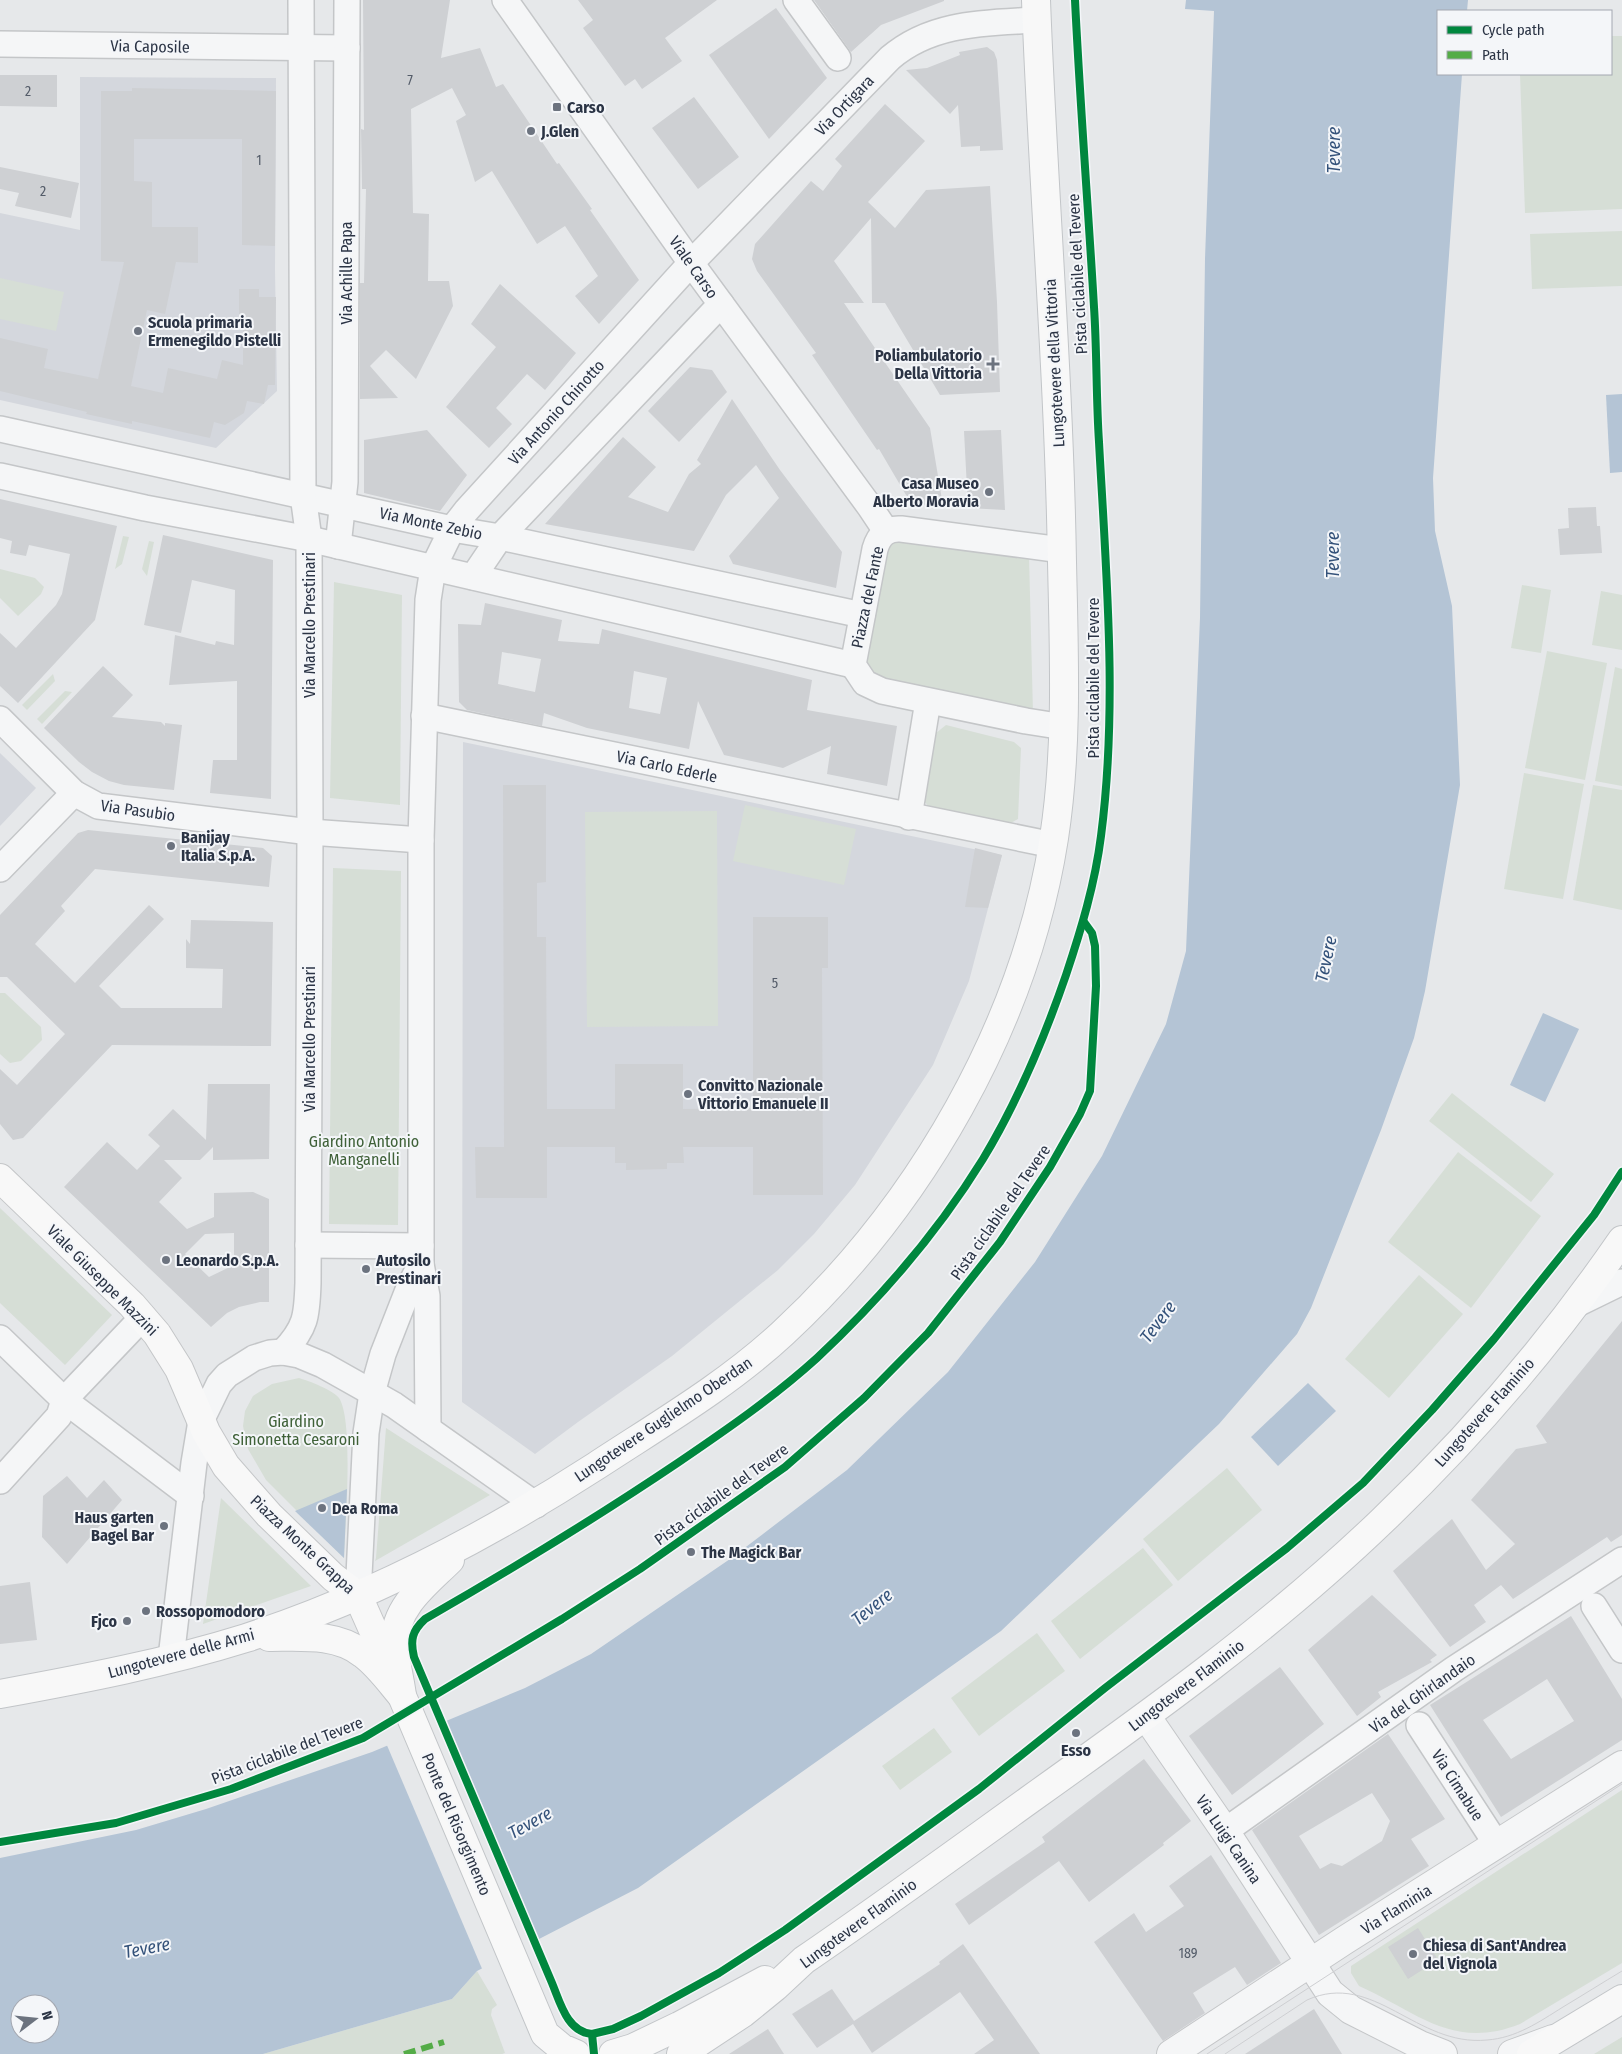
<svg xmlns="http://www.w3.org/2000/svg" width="1622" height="2054" font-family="'Fira Sans Condensed',sans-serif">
<rect width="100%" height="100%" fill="#e6e8ea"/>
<g fill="#d4d7dd">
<polygon points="80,77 276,78 275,270 277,391 216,448 0,400 0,213 80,230"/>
<polygon points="463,742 1002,855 969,981 933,1065 855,1185 814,1234 778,1270 672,1356 578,1422 535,1454 462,1402"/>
<polygon points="0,753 36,788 0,826"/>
</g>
<g fill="#d6ded6">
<polygon points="1611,36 1622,36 1622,209 1525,213 1520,74 1611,74"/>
<polygon points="1622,231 1622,286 1532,289 1530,234"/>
<polygon points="0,278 64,292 56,331 0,319"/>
<polygon points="894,534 1029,556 1033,713 872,680 858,663 883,541"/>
<polygon points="123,536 129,537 122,564 115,569"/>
<polygon points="149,541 154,542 147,576 142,569"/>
<polygon points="0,569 35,578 44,587 41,594 18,616 0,598"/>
<polygon points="334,582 402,595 400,805 330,798"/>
<polygon points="1522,585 1551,590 1541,653 1511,648"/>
<polygon points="1601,591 1622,595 1622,650 1592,645"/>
<polygon points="1547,651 1607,663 1585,780 1525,768"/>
<polygon points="1615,667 1622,669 1622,786 1595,781"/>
<polygon points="53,674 55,681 27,710 22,705"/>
<polygon points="65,691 72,692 42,724 37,719"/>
<polygon points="946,725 1014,742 1021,748 1018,819 1007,825 933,811 922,799 931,737"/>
<polygon points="1524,773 1584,784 1563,899 1504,889"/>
<polygon points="1593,785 1622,790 1622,910 1573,900"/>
<polygon points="745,805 856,829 844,885 733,861"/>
<polygon points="717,811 718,1026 587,1027 585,812"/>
<polygon points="333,868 401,871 398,1225 329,1224"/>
<polygon points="0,993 5,993 41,1027 42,1040 21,1061 10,1063 0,1054"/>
<polygon points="1452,1093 1554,1174 1531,1202 1429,1121"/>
<polygon points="1458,1152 1541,1216 1471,1308 1388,1242"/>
<polygon points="0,1208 112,1315 65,1365 0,1303"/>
<polygon points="1419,1275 1463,1314 1389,1398 1345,1359"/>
<path d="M299,1378C309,1381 333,1390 339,1398C354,1420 345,1527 344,1558L266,1480L248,1449L243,1426L245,1411L253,1396L272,1384Z"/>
<polygon points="386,1428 490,1495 375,1561 376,1558"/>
<polygon points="1227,1468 1262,1510 1178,1581 1143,1539"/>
<polygon points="221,1498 311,1586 203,1624"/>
<polygon points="1143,1548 1173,1585 1080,1659 1051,1621"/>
<polygon points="1037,1633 1065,1671 979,1736 951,1698"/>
<polygon points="934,1728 952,1752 900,1790 882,1766"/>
<path d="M1622,1790V1963L1520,2024C1452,2051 1416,2011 1359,1986L1351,1973V1966Z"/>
<polygon points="477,1971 497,2005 492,2009 491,2015 505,2053 502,2054 263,2054 452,1999"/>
<polygon points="1622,2037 1622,2054 1594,2054"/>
</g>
<g fill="#b4c4d5" fill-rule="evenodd">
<path d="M1186,0H1468L1467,11H1438V74H1462L1433,478L1435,531L1452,606L1460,785L1425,991L1414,1038L1381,1130L1311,1308L1297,1334L1219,1424L1001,1631L638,1888L477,1971L452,1999L263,2054H0V1858L136,1830L206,1809L372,1752L525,1688L591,1654L730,1559L847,1470L948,1372L1035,1262L1102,1156L1166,1024L1186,951L1200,618L1205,259L1214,11L1185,9ZM20,2004H50V2034H20Z"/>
<polygon points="1622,394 1622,472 1610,473 1606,395"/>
<polygon points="1543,1013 1579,1029 1545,1102 1510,1085"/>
<polygon points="1308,1383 1336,1411 1278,1466 1251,1437"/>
<polygon points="347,1489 344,1558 295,1511"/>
</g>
<polygon fill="#e6e8ea" points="440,1721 535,1944 483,1971 386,1743"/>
<g fill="#ced0d3" fill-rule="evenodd">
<polygon points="363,0 450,0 441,58 480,48 496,87 503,84 557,164 559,163 592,209 590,210 639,280 599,324 575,296 598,276 565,226 537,244 492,171 475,182 456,121 466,115 452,88 411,109 413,213 429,214 428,281 449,281 453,306 416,379 386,350 370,366 398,398 360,399 360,283 364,283 366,189 362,189 361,129 364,130"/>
<polygon points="578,0 717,0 665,38 682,61 642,89 635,79 625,86 583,28 593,20"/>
<polygon points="814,0 944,0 944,1 881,25 851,52"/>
<polygon points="776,8 827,78 769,139 709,55"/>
<polygon points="987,47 994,52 997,60 1003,150 980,151 980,146 961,147 958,105 950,114 906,70 927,68 960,55 959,52"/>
<polygon points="0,75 57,75 57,107 0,106"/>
<polygon points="132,88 276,91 275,246 242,245 242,139 134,139 134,181 152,182 152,227 198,227 198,263 176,262 165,314 147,310 131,386 163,393 168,368 217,379 222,360 243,365 243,315 239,315 239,289 259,289 259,297 276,297 275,385 268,385 264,404 247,401 244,413 225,425 214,422 210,438 132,421 132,424 86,414 87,412 0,391 0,338 48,349 44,368 98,379 124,262 101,261 101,91 132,91"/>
<polygon points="694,97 739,157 698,189 652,128"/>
<polygon points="885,104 925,141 868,202 895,228 926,190 990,186 997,302 1000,392 940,395 885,303 872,303 871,218 834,261 864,303 844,303 930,428 943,506 917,504 906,495 879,449 877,450 812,355 816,353 757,271 752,259 755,244 811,181 823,191 842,166 835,159"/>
<polygon points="0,167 79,183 71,218 15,206 19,193 0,189"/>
<polygon points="500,284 576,353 545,390 527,374 496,408 512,424 489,448 446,407 496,347 471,324"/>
<polygon points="690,367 712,370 727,392 679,442 648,411"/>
<polygon points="732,399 780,470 842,552 836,588 733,564 729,556 779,498 756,465 726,495 694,551 545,524 623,437 656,467 628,497 668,512 689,474 701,464 697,460"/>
<polygon points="427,430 467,475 440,511 364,493 364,440"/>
<polygon points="1001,430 1005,510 968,508 964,431"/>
<polygon points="0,499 117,526 95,620 18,703 0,686 0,633 16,648 56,605 62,594 70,554 29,545 26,556 10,553 12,541 0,538"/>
<polygon points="1596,507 1597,526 1600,526 1602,553 1560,555 1558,529 1569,528 1568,508"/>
<polygon points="163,535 273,560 271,799 210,793 213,760 237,760 237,681 169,685 175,635 215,645 216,641 234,645 235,590 192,580 181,633 144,625"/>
<path d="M485,603L562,620L558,641L599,644L602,629L812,680L807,710L897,726L887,786L827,774L831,746L783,768L724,755L698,701L689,749L587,728L544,713L542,726L467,710L459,702L458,624L481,625ZM502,652L541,659L535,692L498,684ZM634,671L667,678L660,714L629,708Z"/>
<polygon points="103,666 133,695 112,717 161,722 165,726 165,723 182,725 174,790 124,785 109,781 92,772 79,762 44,728"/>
<polygon points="503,785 546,785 546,882 537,883 537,937 546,937 547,1109 615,1109 615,1064 683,1064 683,1109 753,1108 753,917 828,917 828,968 822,968 823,1195 753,1195 753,1147 683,1147 684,1163 667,1163 667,1169 626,1170 626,1163 615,1163 615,1147 547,1147 547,1198 476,1198 475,1147 504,1147"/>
<polygon points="88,830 263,848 272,856 269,887 95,869 61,906 65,911 35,944 75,983 149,905 164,919 99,986 121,1008 222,1008 223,969 186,968 186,939 190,944 191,920 273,922 271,1046 112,1045 23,1138 13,1140 0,1124 0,1069 17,1085 65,1034 7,977 0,977 0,915 78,833"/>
<polygon points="975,848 1002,855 988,908 965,907"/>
<path d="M208,1084H270L269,1159L213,1160V1147L200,1160H164L182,1178L159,1202L187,1229L214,1217V1193L253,1192L269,1199V1302H260L239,1307L227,1313L211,1327L64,1187L107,1142L137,1170L160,1146L148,1135L173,1109L206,1140ZM234,1233V1265L209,1277L185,1254L205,1234Z"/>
<polygon points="1622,1321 1622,1535 1611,1542 1607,1537 1513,1599 1501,1585 1474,1605 1486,1622 1450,1647 1393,1571 1452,1519 1486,1570 1515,1544 1471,1500 1516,1449 1547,1443 1536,1426"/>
<polygon points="67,1476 87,1498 104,1480 122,1500 67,1564 42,1537 43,1496"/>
<polygon points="30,1582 37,1640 0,1644 0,1586"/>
<polygon points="1372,1595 1437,1655 1430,1660 1432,1662 1378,1692 1381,1697 1357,1716 1308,1650"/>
<path d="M1571,1616L1622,1699V1740L1501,1817L1430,1705ZM1547,1679L1574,1721L1511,1759L1483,1720Z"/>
<polygon points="1280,1667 1324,1724 1232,1795 1189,1736"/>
<path d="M1388,1734L1445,1819L1411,1839L1429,1866L1319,1935L1252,1830ZM1372,1793L1390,1821L1382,1841L1342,1866L1331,1863L1320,1869L1299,1836Z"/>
<polygon points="1144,1759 1191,1821 1163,1843 1164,1845 1089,1902 1059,1861 969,1925 955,1904 1045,1842 1042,1837"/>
<polygon points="1211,1855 1281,1963 1247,1985 1235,1967 1193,1993 1205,2013 1163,2041 1094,1942 1134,1913 1146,1932 1184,1906 1169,1886"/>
<polygon points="1418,1928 1438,1960 1408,1979 1388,1947"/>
<polygon points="963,1944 1040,2054 974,2054 994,2040 960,1992 872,2053 853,2024 817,2048 792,2014 832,1989 854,2021 940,1964 939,1962"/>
<polygon points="1314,2009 1342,2054 1245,2054"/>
<polygon points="768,2029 784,2054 729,2054"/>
</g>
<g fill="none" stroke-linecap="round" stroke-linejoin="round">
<g stroke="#c4c6c8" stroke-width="28">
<g id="minor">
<polyline points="505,0 691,263 870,507 886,531"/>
<polyline points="796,0 838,58"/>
<polyline points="0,44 347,48"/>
<polyline points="0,429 452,529 500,537 862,615"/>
<polyline points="0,476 145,508 309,539 853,665"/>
<polyline points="338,546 345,482 347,0"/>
<path d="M1062,550L901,529C887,528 879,535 875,549L853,665L865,683L882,691L1026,721L1064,727"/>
<polyline points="473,577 500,537 721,304"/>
<polyline points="424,716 1053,845"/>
<polyline points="0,719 74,793 98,806 310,832 421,840"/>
<polyline points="909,817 928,701"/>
<polyline points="0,869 74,793"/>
<polyline points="308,1245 421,1246"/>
<polyline points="1575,1305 1622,1282"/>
<polyline points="0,1338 64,1400 191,1496"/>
<path d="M283,1352C306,1328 307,1316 308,1283L310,832L309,539L303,495L301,0"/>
<path d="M428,1429L427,1296L421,1264V840L428,600L433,568L452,529L466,511L691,263L890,58C932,22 985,23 1037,20"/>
<polyline points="0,1481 59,1416 64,1400 143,1317"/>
<polyline points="358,1596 366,1433 372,1393 383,1354 410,1285 421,1264"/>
<polyline points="1594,1606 1622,1650"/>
<polyline points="171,1658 194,1463 201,1421 219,1384 227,1375 254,1358 270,1353 283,1352 299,1355 323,1365 394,1405 536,1505"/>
<polyline points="1419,1725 1497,1845"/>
<polyline points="1225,1831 1454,1669 1622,1560"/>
</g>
</g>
<g stroke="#c4c6c8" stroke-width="30">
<g id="tertiary">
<polyline points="1146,1716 1225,1831 1330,1993 1351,2010 1420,2045 1443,2054"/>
<polyline points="1171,2054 1345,1940 1622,1765"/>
<polyline points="1512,2054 1553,2039"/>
</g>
</g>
<g stroke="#c4c6c8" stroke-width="30">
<polyline id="secondary" points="0,1178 132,1305 157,1334 179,1369 206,1432 226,1466 269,1515 333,1577 358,1596 396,1682"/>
</g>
<g stroke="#c2c5c8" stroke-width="30">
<g id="primary">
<path d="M450,1560C427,1583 395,1606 395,1642C394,1660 400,1678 402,1696L545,2034L562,2048L576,2054"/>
<path d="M269,1637C300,1637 337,1633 363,1654C378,1665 390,1682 402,1696"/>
<path d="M0,1694C82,1679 166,1663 246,1638C372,1597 486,1537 596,1466C660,1424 727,1385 783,1333C921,1205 1025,1024 1054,838C1068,747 1064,654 1062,562C1059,375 1043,188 1036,0"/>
<polyline points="613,2054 633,2048 679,2026 765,1980"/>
<path d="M681,2054L743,2013L775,1987L804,1960C880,1908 954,1854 1029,1800C1151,1713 1274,1625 1383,1520C1471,1436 1553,1340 1622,1240"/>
<polyline points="1531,2054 1622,1999"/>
</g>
</g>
<use href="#minor" stroke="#f5f6f7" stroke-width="25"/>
<use href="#tertiary" stroke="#f5f6f7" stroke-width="28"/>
<use href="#secondary" stroke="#f8f8f8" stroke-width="28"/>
<use href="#primary" stroke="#f8f8f8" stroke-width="28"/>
<g stroke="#cecfd2" stroke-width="1">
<polyline points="1207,2054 1622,1784"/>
<path d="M1225,2054L1307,2000C1374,1970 1416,2047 1487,2040C1516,2038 1539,2022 1563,2007C1583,1995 1602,1983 1622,1971"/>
</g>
<polyline stroke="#54ac47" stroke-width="6" stroke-dasharray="12 6" stroke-linecap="butt" points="404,2054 444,2042"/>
<g stroke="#f4f6f9" stroke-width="11">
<g id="cycleway">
<polyline points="0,1842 116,1823 231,1789 363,1738 562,1619 640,1569 785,1467 864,1398 928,1333 1000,1242 1050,1167 1080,1114 1090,1091 1096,986 1095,946 1092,933 1084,922"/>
<polyline points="592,2034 613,2029 641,2016 719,1973 785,1930 979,1789 1105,1688 1287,1548 1363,1483 1432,1410 1494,1339 1594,1215 1622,1172"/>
<path d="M594,2054L592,2034C567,2032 560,2002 552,1983L414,1657C410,1640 412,1631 425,1619C512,1569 596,1518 679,1462C726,1430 774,1397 817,1358C879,1300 938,1232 983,1159C1018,1101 1044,1039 1066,975C1081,930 1095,884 1101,836C1118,706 1106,572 1099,442C1096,397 1097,352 1094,307C1088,205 1080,103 1075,0"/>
</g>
</g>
<use href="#cycleway" stroke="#00873e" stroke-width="8"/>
</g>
<g fill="#6c737f" stroke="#f4f6f9" stroke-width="2">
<rect x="552" y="102" width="10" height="10" rx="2.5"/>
<circle cx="531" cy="131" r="5"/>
<circle cx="138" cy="331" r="5"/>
<path d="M990.5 356.5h5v5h5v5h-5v5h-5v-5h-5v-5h5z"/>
<circle cx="989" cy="492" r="5"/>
<circle cx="171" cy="846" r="5"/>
<circle cx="688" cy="1094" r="5"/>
<circle cx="166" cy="1260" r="5"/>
<circle cx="366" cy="1269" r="5"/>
<circle cx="322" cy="1508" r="5"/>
<circle cx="164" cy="1526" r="5"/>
<circle cx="691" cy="1552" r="5"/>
<circle cx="146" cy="1611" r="5"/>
<circle cx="127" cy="1621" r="5"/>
<circle cx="1076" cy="1733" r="5"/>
<circle cx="1413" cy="1954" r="5"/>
</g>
<g text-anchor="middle" stroke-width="4" stroke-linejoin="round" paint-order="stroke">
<g font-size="14" fill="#545c69">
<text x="410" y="85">7</text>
<text x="28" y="96">2</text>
<text x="259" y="165">1</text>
<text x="43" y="196">2</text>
<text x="775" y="988">5</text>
<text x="1188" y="1958">189</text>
</g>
<g font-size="16" fill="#2b3445" stroke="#f4f6f9">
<text transform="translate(150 46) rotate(1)" y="6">Via Caposile</text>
<text transform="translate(844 105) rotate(-46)" y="6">Via Ortigara</text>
<text transform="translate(694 267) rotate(55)" y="6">Viale Carso</text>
<text transform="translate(346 273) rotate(-90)" y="6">Via Achille Papa</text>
<text transform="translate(1077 274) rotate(-93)" y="6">Pista ciclabile del Tevere</text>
<text transform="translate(1054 363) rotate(-93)" y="6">Lungotevere della Vittoria</text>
<text transform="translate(556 412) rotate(-48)" y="6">Via Antonio Chinotto</text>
<text transform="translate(431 523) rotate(12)" y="6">Via Monte Zebio</text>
<text transform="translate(867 597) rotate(-78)" y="6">Piazza del Fante</text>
<text transform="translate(309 625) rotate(-90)" y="6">Via Marcello Prestinari</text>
<text transform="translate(1093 678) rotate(-90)" y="6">Pista ciclabile del Tevere</text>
<text transform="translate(667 766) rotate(12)" y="6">Via Carlo Ederle</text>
<text transform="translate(138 810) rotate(8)" y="6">Via Pasubio</text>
<text transform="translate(309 1039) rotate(-90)" y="6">Via Marcello Prestinari</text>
<text transform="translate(1000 1212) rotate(-55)" y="6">Pista ciclabile del Tevere</text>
<text transform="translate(103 1280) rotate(45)" y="6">Viale Giuseppe Mazzini</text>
<text transform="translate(1484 1412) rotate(-48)" y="6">Lungotevere Flaminio</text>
<text transform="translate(663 1419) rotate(-34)" y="6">Lungotevere Guglielmo Oberdan</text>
<text transform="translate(721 1494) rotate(-36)" y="6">Pista ciclabile del Tevere</text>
<text transform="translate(303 1544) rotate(43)" y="6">Piazza Monte Grappa</text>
<text transform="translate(181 1653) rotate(-15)" y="6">Lungotevere delle Armi</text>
<text transform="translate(1186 1685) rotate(-37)" y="6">Lungotevere Flaminio</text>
<text transform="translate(1422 1693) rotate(-35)" y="6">Via del Ghirlandaio</text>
<text transform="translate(287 1750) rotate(-21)" y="6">Pista ciclabile del Tevere</text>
<text transform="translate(1458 1785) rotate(57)" y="6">Via Cimabue</text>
<text transform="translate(457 1824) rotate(67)" y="6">Ponte del Risorgimento</text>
<text transform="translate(1229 1839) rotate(56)" y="6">Via Luigi Canina</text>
<text transform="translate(1396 1909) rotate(-32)" y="6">Via Flaminia</text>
<text transform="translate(858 1923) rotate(-36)" y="6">Lungotevere Flaminio</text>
</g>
<g font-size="16" font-weight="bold" fill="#2b3445" stroke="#f4f6f9" text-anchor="start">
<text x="567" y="113">Carso</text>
<text x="541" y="137">J.Glen</text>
<text x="148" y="328">Scuola primaria<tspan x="148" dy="18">Ermenegildo Pistelli</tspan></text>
<text x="982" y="361" text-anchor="end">Poliambulatorio<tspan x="982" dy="18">Della Vittoria</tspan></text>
<text x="979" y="489" text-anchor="end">Casa Museo<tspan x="979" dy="18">Alberto Moravia</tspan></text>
<text x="181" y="843">Banijay<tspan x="181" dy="18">Italia S.p.A.</tspan></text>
<text x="698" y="1091">Convitto Nazionale<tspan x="698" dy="18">Vittorio Emanuele II</tspan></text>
<text x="176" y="1266">Leonardo S.p.A.</text>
<text x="376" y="1266">Autosilo<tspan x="376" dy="18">Prestinari</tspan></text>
<text x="332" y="1514">Dea Roma</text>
<text x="154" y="1523" text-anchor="end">Haus garten<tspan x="154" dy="18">Bagel Bar</tspan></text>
<text x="701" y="1558">The Magick Bar</text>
<text x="156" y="1617">Rossopomodoro</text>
<text x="117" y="1627" text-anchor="end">Fjco</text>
<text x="1076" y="1756" text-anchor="middle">Esso</text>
<text x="1423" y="1951">Chiesa di Sant'Andrea<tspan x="1423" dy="18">del Vignola</tspan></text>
</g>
<g font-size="16" fill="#3f6138" stroke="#f4f6f9">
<text x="364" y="1147">Giardino Antonio<tspan x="364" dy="18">Manganelli</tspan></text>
<text x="296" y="1427">Giardino<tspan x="296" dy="18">Simonetta Cesaroni</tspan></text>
</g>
<g font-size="18" font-style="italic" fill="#34527a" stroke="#f4f6f9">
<text transform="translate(1334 150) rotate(-90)" y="6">Tevere</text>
<text transform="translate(1333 555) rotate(-90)" y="6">Tevere</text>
<text transform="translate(1326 959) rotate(-78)" y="6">Tevere</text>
<text transform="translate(1158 1322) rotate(-53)" y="6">Tevere</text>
<text transform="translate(872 1607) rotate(-39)" y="6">Tevere</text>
<text transform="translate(530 1823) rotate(-29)" y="6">Tevere</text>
<text transform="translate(147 1948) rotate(-11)" y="6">Tevere</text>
</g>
</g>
<rect x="1437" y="10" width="175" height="65" fill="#f4f6f9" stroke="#a4a8b1"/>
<rect x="1447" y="26" width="25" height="8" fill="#00873e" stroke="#a4a8b1"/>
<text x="1482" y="35" font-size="15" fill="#2b3445">Cycle path</text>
<rect x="1447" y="51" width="25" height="8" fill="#54ac47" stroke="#a4a8b1"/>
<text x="1482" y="60" font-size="15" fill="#2b3445">Path</text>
<g transform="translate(35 2019) rotate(74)"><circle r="24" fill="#f4f6f9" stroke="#a4a8b1"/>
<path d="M0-4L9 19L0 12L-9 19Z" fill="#6c737f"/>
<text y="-8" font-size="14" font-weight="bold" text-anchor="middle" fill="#2b3445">N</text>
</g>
</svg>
